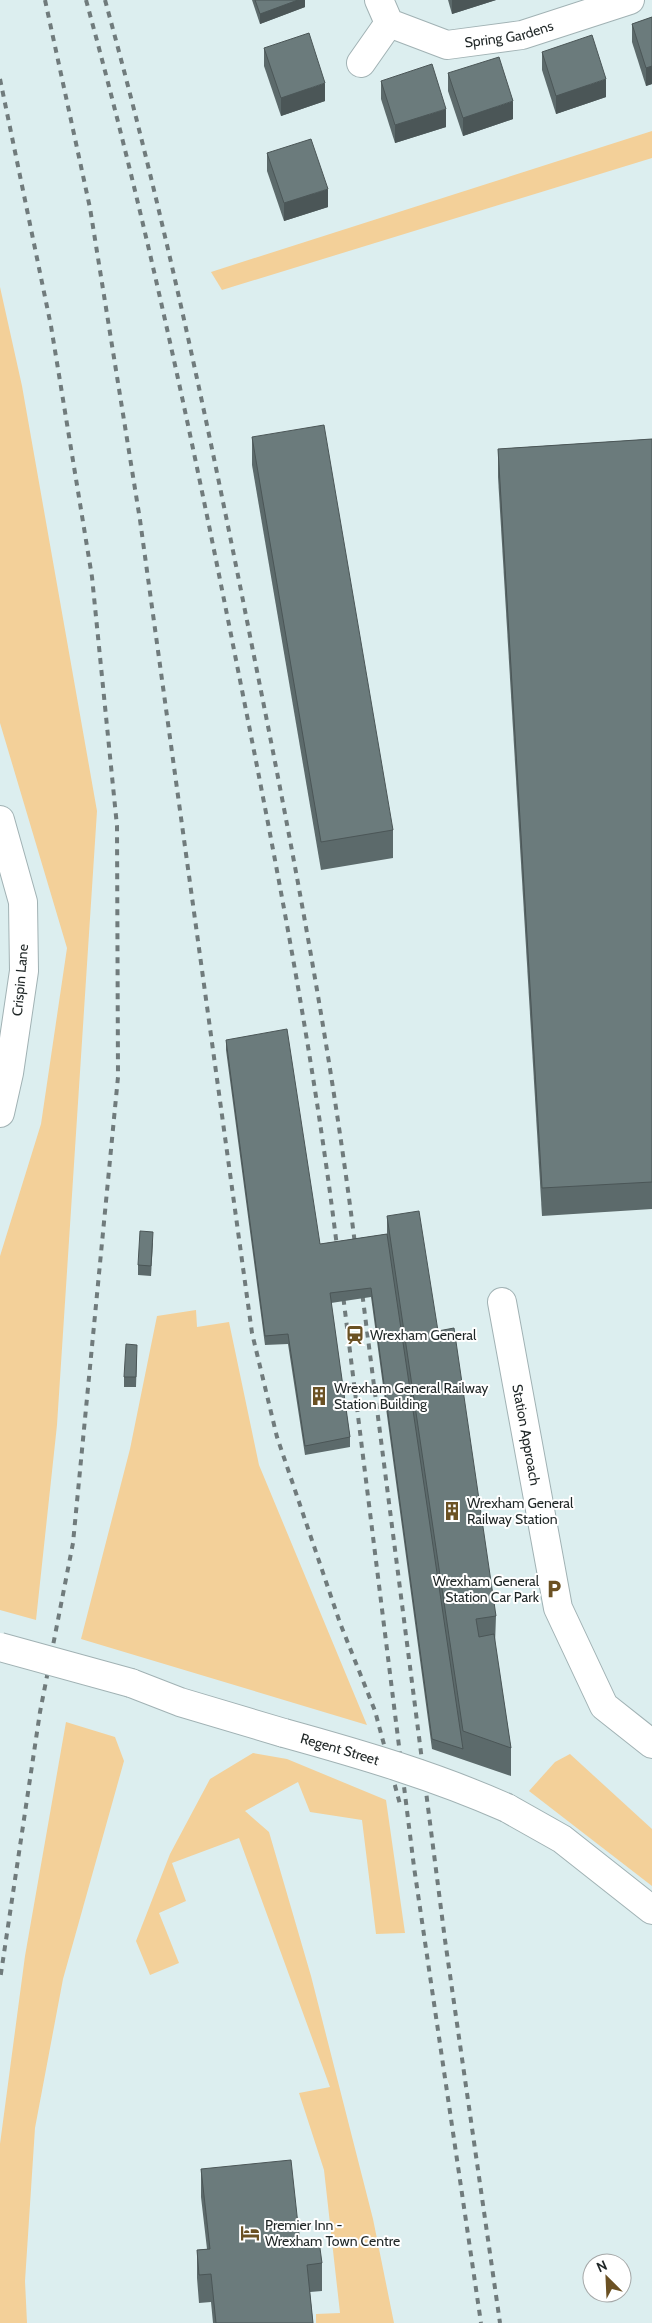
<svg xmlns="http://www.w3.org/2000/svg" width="652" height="2323" font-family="Cabin,sans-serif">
<rect width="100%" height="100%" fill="#dceeef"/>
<g fill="#f3d099">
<polygon points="652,131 652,158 222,290 211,272"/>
<polygon points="0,287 22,386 97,811 57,1425 36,1620 0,1610 0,1256 41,1124 67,948 0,723"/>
<polygon points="196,1310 197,1327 229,1322 259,1465 367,1725 81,1639 130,1449 157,1316"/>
<polygon points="66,1722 115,1737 124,1761 63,1979 35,2128 25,2281 27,2323 0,2323 0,2144 25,1956"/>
<polygon points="253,1753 287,1759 386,1800 405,1933 376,1934 362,1820 310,1812 298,1782 245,1811 269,1832 311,1976 373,2219 394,2323 316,2323 316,2314 340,2313 324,2170 299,2093 330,2087 239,1838 172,1863 186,1901 159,1913 179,1963 150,1975 136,1941 170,1854 210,1779"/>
<polygon points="570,1754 652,1829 652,1886 529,1791 555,1762"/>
</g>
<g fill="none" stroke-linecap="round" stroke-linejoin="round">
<g stroke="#a1b2b4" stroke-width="30">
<g id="minor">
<path id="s1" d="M379,0L389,23L447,45L522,35L630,0"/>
<polyline points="361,63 389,23"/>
<polyline points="0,820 23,902 24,971 9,1073 0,1113"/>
<path id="s2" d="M502,1302L558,1608L604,1706L652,1744"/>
</g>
</g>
<g stroke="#a1b2b4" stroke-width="30">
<g id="primary">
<polyline points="131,1683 180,1702 284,1733"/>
<polyline points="507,1808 562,1839 652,1910"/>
</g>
</g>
<use href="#minor" stroke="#fff" stroke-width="28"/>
<use href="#primary" stroke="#fff" stroke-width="28"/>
<g stroke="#707b7c" stroke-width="4" stroke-dasharray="6 6" stroke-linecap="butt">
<polyline points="45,0 90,208 140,520 252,1333 277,1437 340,1623 375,1711 401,1808"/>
<path d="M86,0C146,219 193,442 237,665C276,861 314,1057 338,1255"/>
<path d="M105,0C164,214 210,433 253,651C293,850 331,1050 356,1252"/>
<polyline points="0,79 51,326 92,577 117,826 118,1077 73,1543 40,1712 0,1980"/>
<polyline points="361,1284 445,1940 500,2323"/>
<polyline points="342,1287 414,1867 481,2323"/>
</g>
<g stroke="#a1b2b4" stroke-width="30" stroke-linecap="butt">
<g id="primary-bridge">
<polyline points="0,1647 131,1683"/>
<path id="s3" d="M284,1733C360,1754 435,1776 507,1808"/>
</g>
</g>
<use href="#primary-bridge" stroke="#fff" stroke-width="28"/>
</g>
<g fill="#5c6a6b">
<polygon points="252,0 305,0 305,7 260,24"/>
<polygon points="448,0 496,0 452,14"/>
<polygon points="652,17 652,84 646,86 632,42 632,24"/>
<polygon points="264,48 325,101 281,116 264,66"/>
<polygon points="542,52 606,97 556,114 542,70"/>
<polygon points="448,73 513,119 463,136 448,91"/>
<polygon points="381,81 446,127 395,143 381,99"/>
<polygon points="267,153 328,207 284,221 267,171"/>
<polygon points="252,437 393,830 393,858 321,870 252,465"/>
<polygon points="652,439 652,1209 542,1216 498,477 498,449"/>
<polygon points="226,1040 320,1244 387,1234 387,1216 438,1331 496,1616 495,1644 511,1748 511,1776 432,1749 371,1297 331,1303 350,1437 350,1447 305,1455 288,1344 265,1345 226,1050"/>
<polygon points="153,1242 151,1276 138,1275 138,1265"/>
<polygon points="137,1354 136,1387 124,1387 124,1377"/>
<polygon points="201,2169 300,2243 322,2263 322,2291 310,2292 313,2323 213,2323 211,2302 199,2303 197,2278 197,2250 207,2249 201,2197"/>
</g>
<g fill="#4b5657">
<polygon points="298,0 305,0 305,7 260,24 260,14"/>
<polygon points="452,0 496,0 452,14"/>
<polygon points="652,66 652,84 646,86 646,68"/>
<polygon points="606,79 606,97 556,114 556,96"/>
<polygon points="325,83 325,101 281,116 281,98"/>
<polygon points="513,101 513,119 463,136 463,118"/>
<polygon points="446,109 446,127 395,143 395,125"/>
<polygon points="328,189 328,207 284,221 284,203"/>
</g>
<g fill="#6b7b7c" stroke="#4b5657">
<polygon points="255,0 298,0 260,14"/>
<polygon points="652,17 652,66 646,68 632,24"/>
<polygon points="309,33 325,83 281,98 264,48"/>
<polygon points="592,35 606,79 556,96 542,52"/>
<polygon points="499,57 513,101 463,118 448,73"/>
<polygon points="432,64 446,109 395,125 381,81"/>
<polygon points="311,139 328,189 284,203 267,153"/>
<polygon points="324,425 393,830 321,842 252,437"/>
<polygon points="652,439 652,1182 542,1188 498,449"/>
<polygon points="287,1029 320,1244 387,1234 463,1749 432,1739 371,1288 330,1293 350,1437 305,1446 288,1334 265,1336 226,1040"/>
<polygon points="419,1211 438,1331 454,1328 496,1616 476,1619 479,1637 494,1634 511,1748 463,1731 387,1216"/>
<polygon points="140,1231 153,1232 151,1266 138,1265"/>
<polygon points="126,1344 137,1345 136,1377 124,1377"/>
<polygon points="291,2160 300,2243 319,2241 322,2263 307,2265 313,2323 216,2323 211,2274 199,2275 197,2250 210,2249 201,2169"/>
</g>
<defs>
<g id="station-bare" transform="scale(1.5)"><path d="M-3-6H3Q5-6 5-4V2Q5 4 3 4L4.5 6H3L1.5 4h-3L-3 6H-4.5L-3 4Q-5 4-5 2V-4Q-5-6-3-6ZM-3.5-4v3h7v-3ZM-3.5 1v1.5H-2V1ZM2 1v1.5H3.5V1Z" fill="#6b5123" stroke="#fff" stroke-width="2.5" paint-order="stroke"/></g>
<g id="building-bare" transform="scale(1.5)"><path d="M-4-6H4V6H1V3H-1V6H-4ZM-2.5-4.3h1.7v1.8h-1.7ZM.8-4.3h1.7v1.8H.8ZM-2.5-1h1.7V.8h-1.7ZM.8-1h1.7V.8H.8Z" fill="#6b5123" stroke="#fff" stroke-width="2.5" paint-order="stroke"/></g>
<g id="parking-bare" transform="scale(1.5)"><path d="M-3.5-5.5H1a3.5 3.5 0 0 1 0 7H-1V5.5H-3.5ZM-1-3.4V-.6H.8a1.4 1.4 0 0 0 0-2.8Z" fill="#6b5123" stroke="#fff" stroke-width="2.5" paint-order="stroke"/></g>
<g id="hotel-bare" transform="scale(1.5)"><path d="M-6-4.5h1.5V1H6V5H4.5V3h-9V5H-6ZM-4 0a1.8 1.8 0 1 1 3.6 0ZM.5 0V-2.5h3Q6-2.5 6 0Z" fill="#6b5123" stroke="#fff" stroke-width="2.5" paint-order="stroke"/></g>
</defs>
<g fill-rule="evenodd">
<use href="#station-bare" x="355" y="1335"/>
<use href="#building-bare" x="319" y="1396"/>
<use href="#building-bare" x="452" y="1511"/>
<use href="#parking-bare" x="554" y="1589"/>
<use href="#hotel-bare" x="250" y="2233"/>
</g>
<g text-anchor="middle" stroke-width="4" stroke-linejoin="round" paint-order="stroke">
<g font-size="14" fill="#1f2626" stroke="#fff">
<text dy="5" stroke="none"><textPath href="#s1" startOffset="150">Spring Gardens</textPath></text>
<text transform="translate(20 980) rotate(-85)" y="5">Crispin Lane</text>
<text dy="5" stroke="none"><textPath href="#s2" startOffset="135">Station Approach</textPath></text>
<text dy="5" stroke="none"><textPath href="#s3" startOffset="58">Regent Street</textPath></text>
</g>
<g font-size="14" fill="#1f2626" stroke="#fff" text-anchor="start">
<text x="370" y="1340">Wrexham General</text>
<text x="334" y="1393">Wrexham General Railway<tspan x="334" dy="16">Station Building</tspan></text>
<text x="467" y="1508">Wrexham General<tspan x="467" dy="16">Railway Station</tspan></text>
<text x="539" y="1586" text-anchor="end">Wrexham General<tspan x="539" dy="16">Station Car Park</tspan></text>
<text x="265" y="2230">Premier Inn -<tspan x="265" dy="16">Wrexham Town Centre</tspan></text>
</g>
</g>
<g transform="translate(607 2278) rotate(336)"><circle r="24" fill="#ffffff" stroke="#a5a8a8"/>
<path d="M0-4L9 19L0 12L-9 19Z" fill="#6b5123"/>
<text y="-8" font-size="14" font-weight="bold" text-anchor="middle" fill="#1f2626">N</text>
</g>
</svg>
